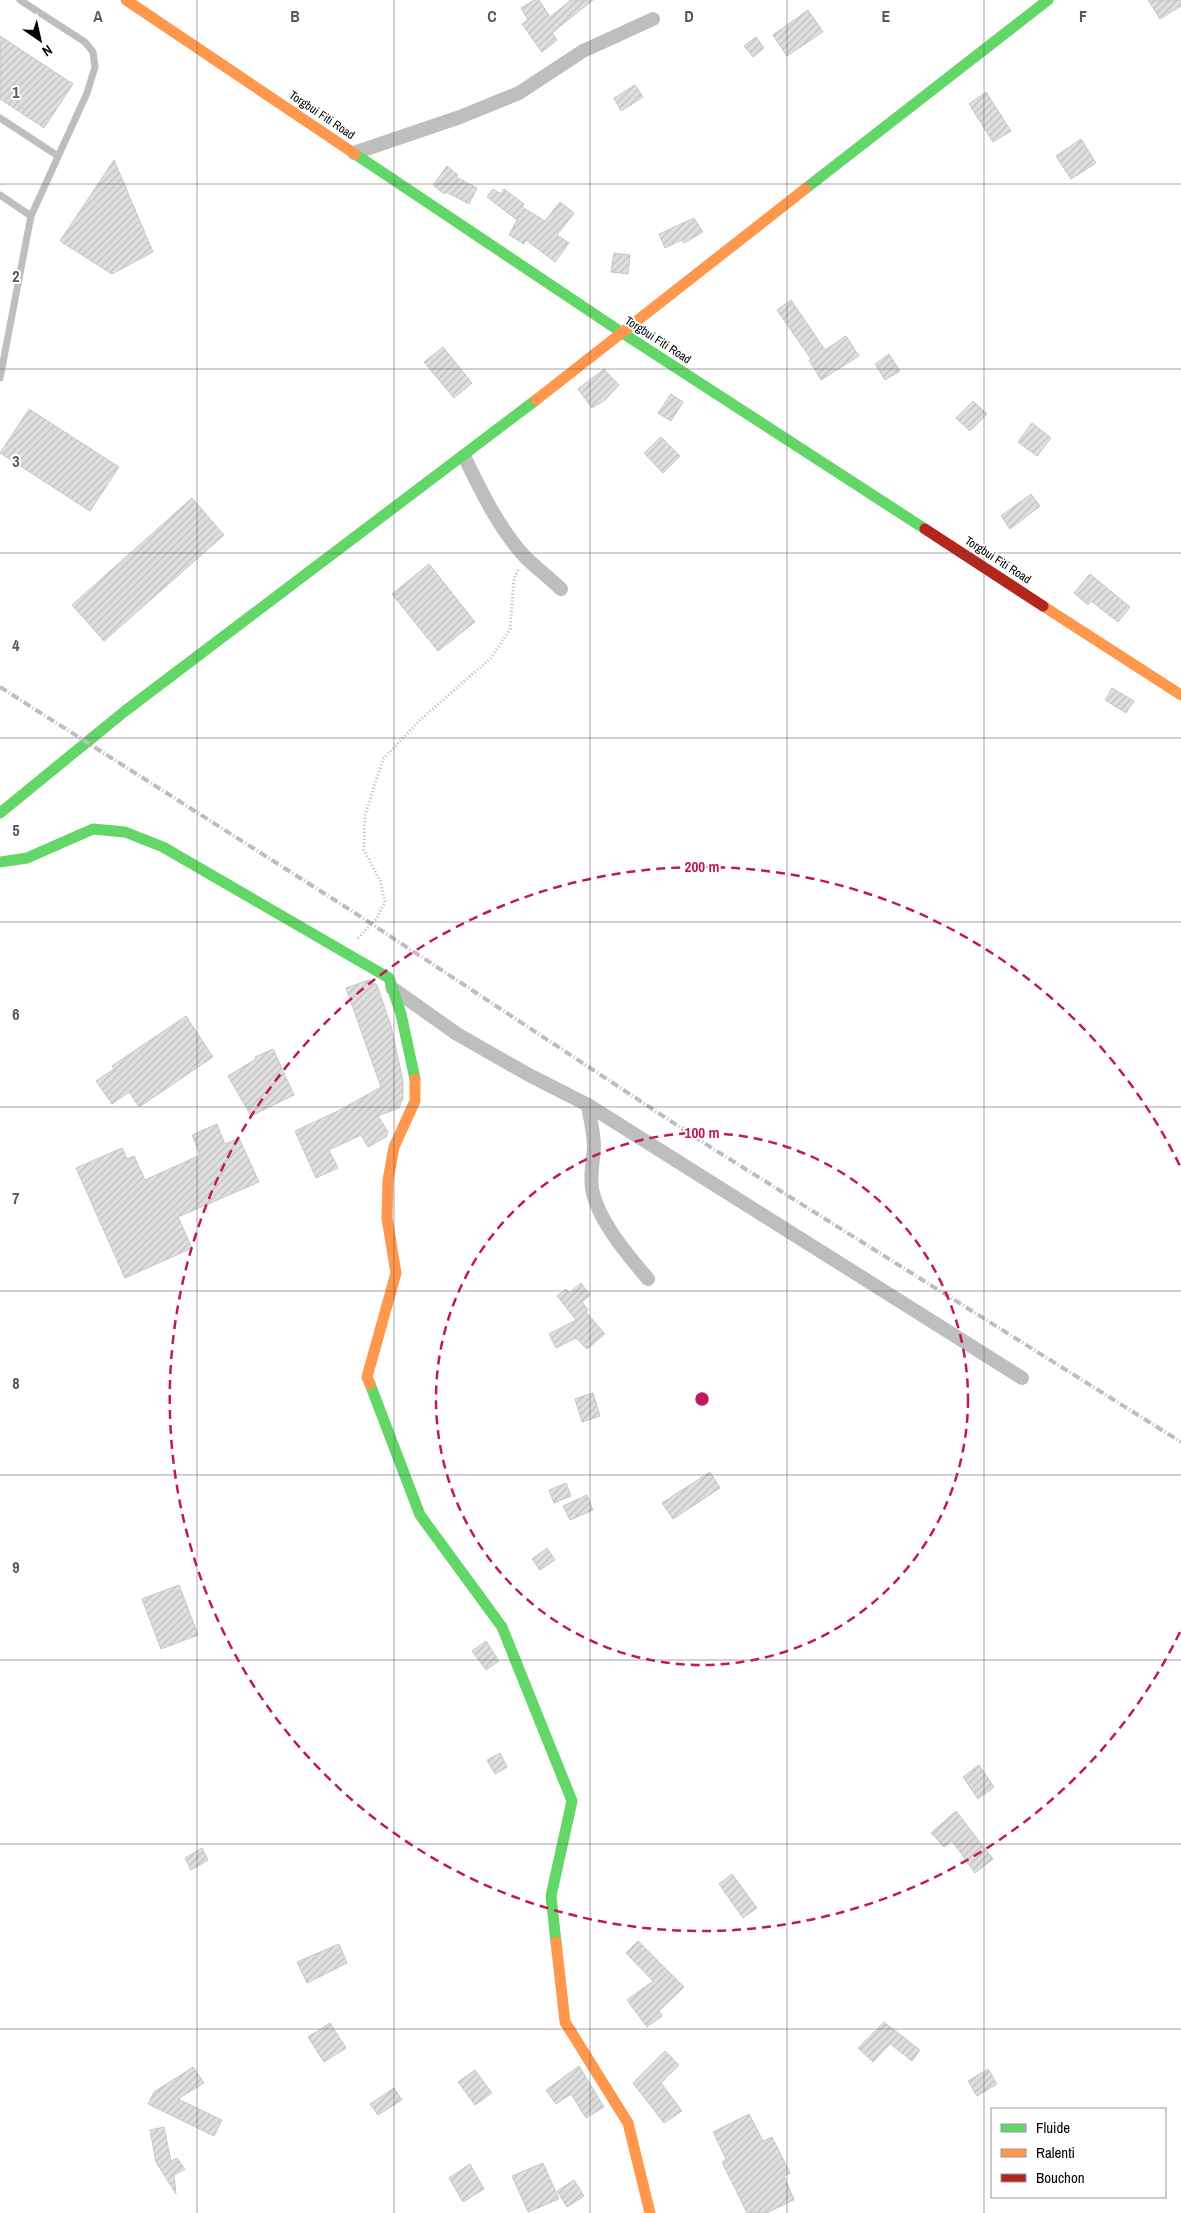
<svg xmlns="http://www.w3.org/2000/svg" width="1181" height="2213" font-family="'Archivo Narrow',sans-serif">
<defs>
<pattern id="building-hatch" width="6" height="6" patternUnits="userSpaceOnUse" patternTransform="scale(1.25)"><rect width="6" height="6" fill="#dfdfdf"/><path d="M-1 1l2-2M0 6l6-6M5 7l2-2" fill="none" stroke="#bebebe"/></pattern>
</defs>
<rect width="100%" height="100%" fill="#fff"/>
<g fill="url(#building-hatch)" stroke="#c7c7c7">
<polygon points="534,0 539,0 550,17 571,0 593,0 552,33 557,40 542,52 522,24 528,20 521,8"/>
<polygon points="1148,0 1181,0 1181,6 1160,19"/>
<polygon points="808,10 823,32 787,56 773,35"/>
<polygon points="0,36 73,84 44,128 0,99"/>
<polygon points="756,37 764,48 753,57 744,46"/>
<polygon points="635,85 643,97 621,111 614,98"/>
<polygon points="986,92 1011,131 993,142 969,104"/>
<polygon points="1081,139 1096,163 1071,179 1056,156"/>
<polygon points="114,160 153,252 112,274 60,241"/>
<polygon points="447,166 458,175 456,177 477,188 469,204 446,192 444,194 433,185"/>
<polygon points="493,189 501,194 504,189 524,204 522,207 545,221 560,202 574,213 557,235 569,243 555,262 526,240 524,244 509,235 517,220 487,197"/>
<polygon points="694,218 703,232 684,243 682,240 665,248 659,234"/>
<polygon points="614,253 630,255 628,274 611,272"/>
<polygon points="791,300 825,350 846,336 859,356 821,380 809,360 811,359 777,310"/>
<polygon points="443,347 472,383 454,398 424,362"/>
<polygon points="889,354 900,371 885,380 875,364"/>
<polygon points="604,369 619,385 605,400 592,408 578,389"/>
<polygon points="671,394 683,402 671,421 658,413"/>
<polygon points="973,401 987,414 970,431 956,418"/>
<polygon points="29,409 119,467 90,511 0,453"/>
<polygon points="1032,423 1051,438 1037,456 1018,442"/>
<polygon points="661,437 680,456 663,473 644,453"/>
<polygon points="1031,494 1040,506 1010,529 1001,516"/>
<polygon points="192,498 224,535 104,641 72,605"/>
<polygon points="429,564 475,622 438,651 392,594"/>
<polygon points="1090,574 1130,607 1118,622 1091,601 1088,605 1074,593"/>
<polygon points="1112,688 1134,701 1126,713 1105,700"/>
<polygon points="369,980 377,985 391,1026 403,1081 403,1098 399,1108 378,1116 388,1132 386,1137 368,1147 361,1135 329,1150 338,1168 316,1178 295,1131 340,1110 381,1087 346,988"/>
<polygon points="186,1016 213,1057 139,1107 129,1092 112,1104 96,1081 114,1069 112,1066"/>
<polygon points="273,1049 294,1095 251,1116 228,1076 256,1059 255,1057"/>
<polygon points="217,1124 225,1144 239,1138 259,1182 178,1217 192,1248 125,1278 76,1168 122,1148 127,1159 134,1156 145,1180 200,1155 192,1135"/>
<polygon points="581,1283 590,1295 582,1302 588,1310 586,1312 605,1334 587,1349 576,1338 556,1348 549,1334 576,1320 557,1296 566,1289 569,1293"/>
<polygon points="593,1393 600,1416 582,1422 575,1399"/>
<polygon points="710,1472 720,1488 673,1519 662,1503"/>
<polygon points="566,1483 571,1496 554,1503 549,1490"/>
<polygon points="587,1495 593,1510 570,1520 563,1506"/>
<polygon points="547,1548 555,1560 540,1570 532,1559"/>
<polygon points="179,1585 198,1635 161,1649 142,1599"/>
<polygon points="486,1641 499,1661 486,1670 472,1651"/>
<polygon points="500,1753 507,1767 495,1774 487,1760"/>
<polygon points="979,1765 994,1787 978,1799 963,1777"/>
<polygon points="956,1811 993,1859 975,1873 952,1841 944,1847 931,1833"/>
<polygon points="202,1848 208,1860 191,1870 185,1858"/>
<polygon points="732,1874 757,1908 743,1918 719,1884"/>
<polygon points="638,1941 684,1987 659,2011 662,2016 647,2027 627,2000 653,1981 626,1953"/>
<polygon points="339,1944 347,1963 307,1983 297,1962"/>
<polygon points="884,2022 920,2050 912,2061 890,2044 873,2062 858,2048"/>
<polygon points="330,2023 346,2048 324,2062 308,2037"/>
<polygon points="665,2051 679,2065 661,2083 682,2111 664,2123 633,2083"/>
<polygon points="579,2066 604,2107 586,2118 571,2094 556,2104 546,2090"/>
<polygon points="193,2067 204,2083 178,2099 222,2120 214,2136 148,2104 154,2092"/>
<polygon points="988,2069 997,2084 977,2096 968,2081"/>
<polygon points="475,2070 492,2093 475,2105 458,2082"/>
<polygon points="394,2088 402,2100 378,2115 370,2104"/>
<polygon points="749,2114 763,2141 772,2137 790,2173 784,2176 794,2200 766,2213 747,2213 722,2162 726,2159 713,2132"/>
<polygon points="164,2127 171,2161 177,2158 185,2169 174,2175 176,2194 156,2162 150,2130"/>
<polygon points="543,2163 559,2199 528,2212 512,2176"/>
<polygon points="470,2164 484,2189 463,2202 449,2178"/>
<polygon points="574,2180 584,2196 567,2207 557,2191"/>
</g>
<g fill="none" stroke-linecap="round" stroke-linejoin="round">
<polyline stroke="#b9b9b9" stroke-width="3" stroke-dasharray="1 2.5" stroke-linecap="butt" points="358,938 376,919 385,902 380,881 364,850 365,815 383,759 420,720 491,658 510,629 514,578 518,570"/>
<g stroke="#bebebe" stroke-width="7">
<polyline points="0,118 58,156"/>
<polyline points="0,195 31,216"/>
<polyline points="0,378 31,216 87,93 95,67 93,52 85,42 20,0"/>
</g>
<g stroke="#bebebe" stroke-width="14">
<polyline points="354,153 460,117 519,93 583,51 653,19"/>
<path d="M464,456C481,491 499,529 526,558C537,568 549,578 561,589"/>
<polyline points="392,988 457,1034 529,1075 588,1105 1022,1378"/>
<path d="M588,1105C590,1119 594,1133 594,1147C593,1161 590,1174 592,1189C598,1221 628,1255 648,1279"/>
</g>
<g stroke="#63d668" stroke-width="11">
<polyline points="355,154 621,332 925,529"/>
<polyline points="805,189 1048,0"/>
<polyline points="0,813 125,711 536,400"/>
<polyline points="0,862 27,858 93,829 125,832 163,847 389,978 401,1014 415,1079"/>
<polyline points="370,1384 420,1515 502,1627 572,1801 551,1896 556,1942"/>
</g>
<g stroke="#ff974d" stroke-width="11">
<polyline points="126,0 355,154"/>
<polyline points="536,400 805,189"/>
<polyline points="1043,606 1181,695"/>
<polyline points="370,1384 367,1377 396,1273 387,1218 388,1180 394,1147 415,1101 415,1079"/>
<polyline points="556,1942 565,2022 628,2123 650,2213"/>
</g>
<polyline stroke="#b3261e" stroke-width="11" points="925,529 1043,606"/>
<polyline stroke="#bebebe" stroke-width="4" stroke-dasharray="8 2.5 1 2.5" stroke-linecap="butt" points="0,687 355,913 704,1143 1181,1442"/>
</g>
<path fill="none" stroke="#595959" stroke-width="1" stroke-opacity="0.55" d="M197,0V2213M394,0V2213M590,0V2213M787,0V2213M984,0V2213M0,184H1181M0,369H1181M0,553H1181M0,738H1181M0,922H1181M0,1107H1181M0,1291H1181M0,1475H1181M0,1660H1181M0,1844H1181M0,2029H1181"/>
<g fill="none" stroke="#c2185b" stroke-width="2.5" stroke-dasharray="9 6">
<circle cx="702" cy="1399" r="266"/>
<path d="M1180 1632A532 532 0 1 1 1180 1166"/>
</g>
<g text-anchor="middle" stroke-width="4" stroke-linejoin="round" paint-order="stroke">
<g font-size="12" fill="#000" stroke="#fff">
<text transform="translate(322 115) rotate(34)" y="4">Torgbui Fiti Road</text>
<text transform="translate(658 340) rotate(33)" y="4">Torgbui Fiti Road</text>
<text transform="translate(998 560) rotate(33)" y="4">Torgbui Fiti Road</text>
</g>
</g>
<g font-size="16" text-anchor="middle" font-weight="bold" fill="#595959" stroke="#fff" stroke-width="4" stroke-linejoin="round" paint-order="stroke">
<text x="98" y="22">A</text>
<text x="295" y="22">B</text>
<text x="492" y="22">C</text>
<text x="689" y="22">D</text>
<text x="886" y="22">E</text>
<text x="1083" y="22">F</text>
<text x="16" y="98">1</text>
<text x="16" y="282">2</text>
<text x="16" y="467">3</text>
<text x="16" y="651">4</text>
<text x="16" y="836">5</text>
<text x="16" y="1020">6</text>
<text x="16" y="1204">7</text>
<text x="16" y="1389">8</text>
<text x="16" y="1573">9</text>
</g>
<circle cx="702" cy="1399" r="8" fill="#c2185b" stroke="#fff" stroke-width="2.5"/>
<g font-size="15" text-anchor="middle" font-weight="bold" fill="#c2185b" stroke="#fff" stroke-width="4" stroke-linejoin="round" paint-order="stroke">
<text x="702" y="872">200 m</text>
<text x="702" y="1138">100 m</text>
</g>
<rect x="991" y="2108" width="175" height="90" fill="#ffffff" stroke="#999999"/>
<rect x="1001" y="2124" width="25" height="8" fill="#63d668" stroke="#999999"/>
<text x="1036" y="2133" font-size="15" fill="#000000">Fluide</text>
<rect x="1001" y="2149" width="25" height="8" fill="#ff974d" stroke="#999999"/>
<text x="1036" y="2158" font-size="15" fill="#000000">Ralenti</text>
<rect x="1001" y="2174" width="25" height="8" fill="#b3261e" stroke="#999999"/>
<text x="1036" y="2183" font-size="15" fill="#000000">Bouchon</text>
<g transform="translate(40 40) rotate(146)" stroke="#ffffff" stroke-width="4" paint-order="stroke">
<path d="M0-4L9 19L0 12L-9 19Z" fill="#000000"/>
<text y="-8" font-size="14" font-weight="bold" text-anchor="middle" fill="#000000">N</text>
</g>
</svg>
